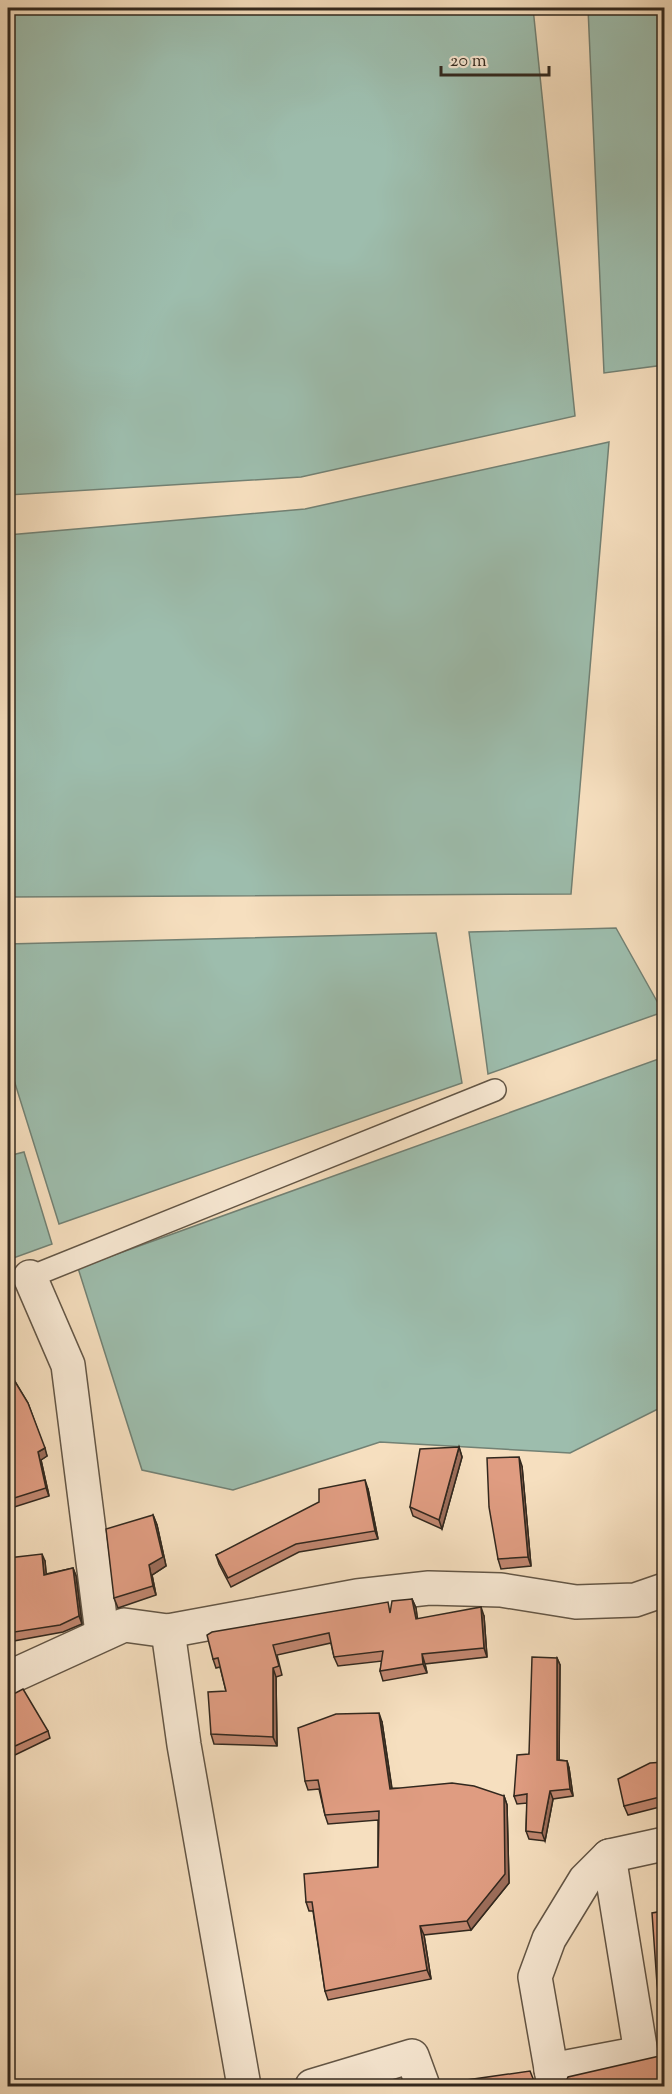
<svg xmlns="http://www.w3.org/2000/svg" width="672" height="2094" font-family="'Sorts Mill Goudy',serif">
<rect width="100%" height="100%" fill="#f6dfbf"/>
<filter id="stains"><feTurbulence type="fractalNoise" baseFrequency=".00333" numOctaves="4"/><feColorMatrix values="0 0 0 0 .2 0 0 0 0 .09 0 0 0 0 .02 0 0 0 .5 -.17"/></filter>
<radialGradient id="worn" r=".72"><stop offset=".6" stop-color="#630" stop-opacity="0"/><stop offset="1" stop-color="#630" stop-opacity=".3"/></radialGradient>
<g fill="#9dbdad" stroke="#728174" stroke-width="1.5">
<polygon points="8,8 533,8 575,416 301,477 8,495"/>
<polygon points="588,8 664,8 664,365 604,373"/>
<polygon points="609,442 571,894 8,897 8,535 305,509"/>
<polygon points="616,928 663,1012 488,1074 469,932"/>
<polygon points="436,933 462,1083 59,1224 8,1061 8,944"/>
<polygon points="664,1057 664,1406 570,1453 380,1442 233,1490 142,1470 78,1268"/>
<polygon points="24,1152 52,1244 8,1260 8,1156"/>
</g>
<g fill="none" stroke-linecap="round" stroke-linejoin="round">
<g stroke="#635646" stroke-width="24">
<polyline id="lane" points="30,1277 495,1090"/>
</g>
<g stroke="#635646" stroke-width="36">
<g id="street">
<polyline points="30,1277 68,1365 102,1633"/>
<polyline points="168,1631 184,1745 244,2086"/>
<polyline points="8,1678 124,1625 168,1631 357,1596 429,1588 501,1590 576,1602 635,1600 664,1590"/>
<polyline points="551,2070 641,2053 609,1856"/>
<polyline points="312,2086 412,2056 423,2086"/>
<polyline points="554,2086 535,1977 549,1939 585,1880 609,1856 664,1844"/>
</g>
</g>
<use href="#lane" stroke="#f9ead5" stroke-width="21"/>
<use href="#street" stroke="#f9ead5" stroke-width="33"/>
</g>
<g fill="#c0866f" stroke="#32281e" stroke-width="1.5">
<polygon points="8,1370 28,1403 47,1456 41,1460 49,1496 8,1509"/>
<polygon points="459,1447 462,1457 442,1529 413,1516 410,1507"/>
<polygon points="522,1466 531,1566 501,1569 498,1559"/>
<polygon points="368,1489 378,1539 299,1552 231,1587 219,1564 216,1555"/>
<polygon points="153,1515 157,1525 166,1566 152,1575 156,1595 118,1608 114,1598"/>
<polygon points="8,1558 45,1561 46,1574 73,1568 76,1576 82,1624 63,1632 8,1642"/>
<polygon points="412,1599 416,1608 417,1619 484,1616 487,1657 425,1664 427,1673 383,1681 380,1671 382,1661 338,1666 334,1657 331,1643 277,1655 282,1675 276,1677 277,1746 214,1744 211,1734 226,1691 220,1667 216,1668 213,1659 391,1610"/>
<polygon points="557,1658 560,1665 559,1760 567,1761 569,1768 573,1796 553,1799 545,1841 529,1839 526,1831 527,1803 517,1804 514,1796 529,1754"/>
<polygon points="8,1690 10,1696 48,1731 50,1738 15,1755 8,1741"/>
<polygon points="382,1722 392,1788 504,1796 507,1805 509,1883 471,1930 424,1935 431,1979 328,2000 325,1991 313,1911 309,1911 306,1902 378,1867 378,1820 328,1824 325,1815 319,1789 308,1790 305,1781"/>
<polygon points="664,1762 664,1806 628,1815 624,1806"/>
</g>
<g fill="#9c6d5a" stroke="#32281e" stroke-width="1.5">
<polygon points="459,1447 462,1457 442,1529 439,1520"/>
<polygon points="45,1448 47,1456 41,1460 49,1496 46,1488 38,1452"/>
<polygon points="519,1457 522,1466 531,1566 528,1557"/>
<polygon points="365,1480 368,1489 378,1539 375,1531"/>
<polygon points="153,1515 157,1525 166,1566 152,1575 156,1595 153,1586 149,1565"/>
<polygon points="42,1554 45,1561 47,1582 44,1575"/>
<polygon points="73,1568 76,1576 82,1624 79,1616"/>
<polygon points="412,1599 416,1608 419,1629 416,1619"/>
<polygon points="481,1607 484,1616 487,1657 484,1648"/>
<polygon points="422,1654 425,1664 427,1673 423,1664"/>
<polygon points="557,1658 560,1665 559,1768 557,1760"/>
<polygon points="273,1668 276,1677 277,1746 273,1737"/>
<polygon points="379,1713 382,1722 393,1797 390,1789"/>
<polygon points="567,1761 569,1768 573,1796 570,1789"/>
<polygon points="550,1791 553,1799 545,1841 542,1833"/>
<polygon points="504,1796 507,1805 509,1883 471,1930 467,1921"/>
<polygon points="420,1926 424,1935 431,1979 427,1970"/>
</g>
<g fill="#df9c81" stroke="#32281e" stroke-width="1.5">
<polygon points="8,1370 28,1403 45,1448 38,1452 46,1488 8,1500"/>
<polygon points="459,1447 439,1520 410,1507 420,1449"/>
<polygon points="519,1457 528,1557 498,1559 489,1507 487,1458"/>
<polygon points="365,1480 375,1531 296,1544 228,1578 216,1555 319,1502 319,1489"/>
<polygon points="153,1515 163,1557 149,1565 153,1586 114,1598 106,1529"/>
<polygon points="42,1554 44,1575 73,1568 79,1616 60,1625 8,1633 8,1558"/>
<polygon points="412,1599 416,1619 481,1607 484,1648 422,1654 423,1664 380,1671 383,1651 334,1657 329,1633 273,1645 279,1666 273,1668 273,1737 211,1734 208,1692 226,1691 218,1658 213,1659 207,1635 212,1632 388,1602 390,1613 392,1601"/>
<polygon points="532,1657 557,1658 557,1760 567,1761 570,1789 550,1791 542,1833 526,1831 527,1794 514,1796 517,1755 529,1754"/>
<polygon points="23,1689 48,1731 13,1747 8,1738 8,1690 10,1696"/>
<polygon points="379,1713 390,1789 452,1783 474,1786 504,1796 505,1874 467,1921 420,1926 427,1970 325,1991 312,1902 306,1902 304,1874 378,1867 379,1811 325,1815 318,1780 305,1781 298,1728 336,1714"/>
<polygon points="664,1762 664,1796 624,1806 618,1779 650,1763"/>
<polygon points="664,1911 664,2035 657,1984 652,1913"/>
<polygon points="664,2055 664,2086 564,2086 568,2077"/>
<polygon points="530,2071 536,2086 468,2086 467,2080"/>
</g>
<rect width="672" height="2094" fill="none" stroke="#f6dfbf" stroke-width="30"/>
<rect x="9" y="9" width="654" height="2076" fill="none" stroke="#32281e" stroke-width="3"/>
<rect x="15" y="15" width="642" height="2064" fill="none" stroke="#32281e" stroke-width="1.5"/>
<path d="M441 66v9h108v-9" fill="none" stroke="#32281e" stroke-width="3"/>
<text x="450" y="66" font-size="18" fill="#32281e" stroke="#f9ead5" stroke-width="4.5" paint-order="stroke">20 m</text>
<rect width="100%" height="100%" filter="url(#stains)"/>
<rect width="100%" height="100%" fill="url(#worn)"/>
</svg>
